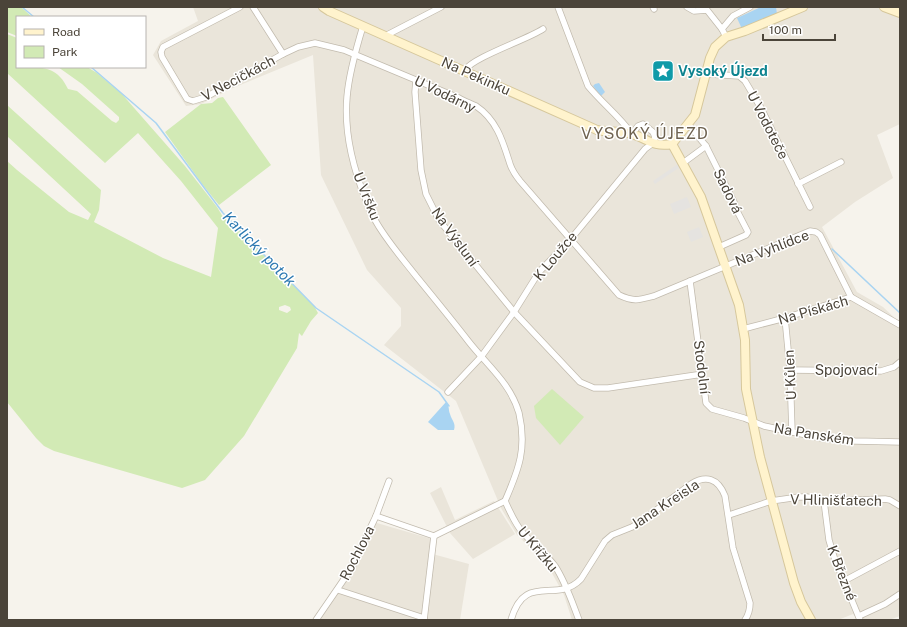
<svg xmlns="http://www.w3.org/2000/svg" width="907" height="627" font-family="'Public Sans',sans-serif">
<rect width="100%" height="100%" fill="#f6f3ec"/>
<g fill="#eae5da">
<polygon points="193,7 900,7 900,124 877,135 893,178 855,202 822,227 857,292 883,307 900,323 900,616 889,620 858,620 853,614 838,620 572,620 564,595 547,564 517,535 501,508 456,401 384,345 401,326 401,308 367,270 321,175 313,55 233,88 201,104 186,106 153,55 161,41 198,21"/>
<polygon points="441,487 455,520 494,501 515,534 473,559 450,533 430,493"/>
<polygon points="370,521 432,539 429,553 469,564 460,620 315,620 315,618 343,574"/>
</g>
<g fill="#d2eab5" fill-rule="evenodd">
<polygon points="7,7 21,7 32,17 17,17 17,36 7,32"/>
<path d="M7,34L17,38V67C40,67 57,65 68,89L77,91L112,121L116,123L119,120V117L82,84L58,67H87L97,73L121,93L185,166L217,207L223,217L234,225L314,306L318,313L311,321L302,336L299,333L297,348L244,436L205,480L182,488L54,451L44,446L36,438L7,402V161L17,170L69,212L88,220L91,214L7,136V105L101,190L99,210L94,222L163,258L211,277L218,228L181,181L138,133L105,163L7,73ZM285,305L290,307L291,310L287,313L279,310V307Z"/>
<polygon points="223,97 271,165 219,205 202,184 165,132 201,104 212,103 218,98"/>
<polygon points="552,389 584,417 560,445 536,418 534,406"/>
</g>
<g fill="#e5e3e0">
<polygon points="678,164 680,167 655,184 653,181"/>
<polygon points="687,197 691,207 674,214 670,204"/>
<polygon points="699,227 703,237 691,242 687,232"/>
</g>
<g fill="#a9d4f2">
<polygon points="761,7 776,7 777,14 742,29 737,18"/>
<polygon points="599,83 605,92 601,96 593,86 595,84"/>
<path d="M446,402C450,407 448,409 450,414C452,421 456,423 454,430H438L428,422Z"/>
</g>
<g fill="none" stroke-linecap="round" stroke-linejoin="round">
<g stroke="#a9d4f2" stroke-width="1.5">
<polyline points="22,7 34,17"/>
<polyline points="91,67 156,123 223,213 316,308 439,392 449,406"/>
<polyline points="832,249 900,313"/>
</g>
<g stroke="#c2bbae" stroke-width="7">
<g id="street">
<path d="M240,7L163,47L161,52L162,57L187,99L193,101L206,97L283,54L298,47L315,43L344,50L459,98C464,101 470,103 476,106C497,120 503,142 510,164C512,170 516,176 520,181L619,295C634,302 639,300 654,296L810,231L816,232L820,235L851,297"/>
<polyline points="253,7 283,54"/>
<polyline points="653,7 654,9"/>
<polyline points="687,7 694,11 707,10 722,29"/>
<path d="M363,26C356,49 349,73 347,97C344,132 353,168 366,200C369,207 371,214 375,220C386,240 402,258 416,276C434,298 452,320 469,342C487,365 511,384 519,413C527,448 519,469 505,501L434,536L376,516"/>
<polyline points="385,36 441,7"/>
<polyline points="726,37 722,29 733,16 750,7"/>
<path d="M465,70C474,57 526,40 543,29"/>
<polyline points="707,74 739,76 745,81 761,108 810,207"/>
<polyline points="416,80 415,92 421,170 426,194 439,220 514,312 580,382 594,388 608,388 703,374"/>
<polyline points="688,124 706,146 734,202 736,209 748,232 746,235 719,247"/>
<polyline points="683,163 706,146"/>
<polyline points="798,184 841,162"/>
<polyline points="690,281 706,403 712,409 744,418 764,426 821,438 855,441 900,442"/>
<polyline points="785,318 790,370 792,432"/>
<polyline points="743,329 785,318 851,297 900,325"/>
<polyline points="790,370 881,371 894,367 900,362"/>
<path d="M448,392L481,357L514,312L539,272L570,240L645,149L653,143L655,137L653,132L643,124L638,126L632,134C619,116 602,103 588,86L558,7"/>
<path d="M505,501C510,512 515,524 523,533C533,544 546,554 555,566C566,583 572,602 579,620"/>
<polyline points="824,501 829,540 834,557 860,620"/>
<polyline points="729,515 771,501 799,497 807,497 824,501 885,499 890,500 900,506"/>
<polyline points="844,581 900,551"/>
<polyline points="338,590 424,618"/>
<polyline points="859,616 885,604 900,594"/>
<polyline points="316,620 351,569 376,516 389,481"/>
<polyline points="424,620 434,536"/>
<path d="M511,620C525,571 556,605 581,579L605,541L612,535L632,527L643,520L691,484C706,475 718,478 725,496L733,548L750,603C750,610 749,614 745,620"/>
</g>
</g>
<g stroke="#d6c79b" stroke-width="10">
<g id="secondary">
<path d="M323,7L329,11L597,130C607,132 617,131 628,133C645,136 651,148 672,144"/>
<polyline points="884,7 900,13"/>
<polyline points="672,144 701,197 739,305 745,340 746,389 760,457 794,583 801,602 811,620"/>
<polyline points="672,144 695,115 710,58 715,47 726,37 745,31 803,7"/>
</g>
</g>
<use href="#street" stroke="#fff" stroke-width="5.5"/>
<use href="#secondary" stroke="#fff3cd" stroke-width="8"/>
</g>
<defs>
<g id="sight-square" transform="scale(1.15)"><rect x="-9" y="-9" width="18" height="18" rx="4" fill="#0f9aa8" stroke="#fff"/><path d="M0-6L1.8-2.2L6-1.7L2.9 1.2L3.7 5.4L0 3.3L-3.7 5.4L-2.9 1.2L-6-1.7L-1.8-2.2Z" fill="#fff"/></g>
</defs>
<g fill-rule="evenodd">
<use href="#sight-square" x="663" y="71"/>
</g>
<g text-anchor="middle" stroke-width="3" stroke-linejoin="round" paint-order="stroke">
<g font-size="14" font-weight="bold" fill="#0d838f" stroke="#fff" text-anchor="start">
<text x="678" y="76">Vysoký Újezd</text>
</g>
<g font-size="14" fill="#4b4439" stroke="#fff">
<text transform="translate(476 76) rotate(24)" y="5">Na Pekinku</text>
<text transform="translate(238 78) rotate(-28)" y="5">V Necičkách</text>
<text transform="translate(445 94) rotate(26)" y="5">U Vodárny</text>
<text transform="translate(768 125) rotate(63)" y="5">U Vodoteče</text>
<text transform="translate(728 191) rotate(64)" y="5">Sadová</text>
<text transform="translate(367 196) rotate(68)" y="5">U Vršku</text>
<text transform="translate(455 237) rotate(54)" y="5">Na Výsluní</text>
<text transform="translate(772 248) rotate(-21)" y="5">Na Vyhlídce</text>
<text transform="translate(555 256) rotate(-50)" y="5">K Loužce</text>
<text transform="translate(813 310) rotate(-16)" y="5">Na Pískách</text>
<text transform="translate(702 367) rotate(83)" y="5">Stodolní</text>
<text x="846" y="375">Spojovací</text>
<text transform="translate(790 375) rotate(-93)" y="5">U Kůlen</text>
<text transform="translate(814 434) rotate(9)" y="5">Na Panském</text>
<text transform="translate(836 500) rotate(1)" y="5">V Hlinišťatech</text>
<text transform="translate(665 504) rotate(-33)" y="5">Jana Kreisla</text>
<text transform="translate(538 549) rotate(50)" y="5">U Křížku</text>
<text transform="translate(357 553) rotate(-63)" y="5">Rochlova</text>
<text transform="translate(842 573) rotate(69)" y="5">K Březné</text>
</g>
<g font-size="15" font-style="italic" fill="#2e7ab2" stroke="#fff">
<text transform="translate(259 249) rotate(46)" y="5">Karlický potok</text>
</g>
<g font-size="16" letter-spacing="1" fill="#6e6250" stroke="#fff">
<text x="645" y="139">VYSOKÝ ÚJEZD</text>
</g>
</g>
<rect width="907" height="627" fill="none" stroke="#4b4439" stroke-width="16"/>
<rect x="16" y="16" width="130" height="52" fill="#ffffff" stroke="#b7b4b0"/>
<rect x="24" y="29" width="20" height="6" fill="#fff3cd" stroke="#b7b4b0"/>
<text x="52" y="36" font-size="12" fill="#4b4439">Road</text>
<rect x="24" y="46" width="20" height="12" fill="#d2eab5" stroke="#b7b4b0"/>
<text x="52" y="56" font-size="12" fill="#4b4439">Park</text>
<path d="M763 34v6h72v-6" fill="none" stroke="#4b4439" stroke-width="2"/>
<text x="769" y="34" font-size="12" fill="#4b4439" stroke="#ffffff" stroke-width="3" paint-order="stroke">100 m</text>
</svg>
